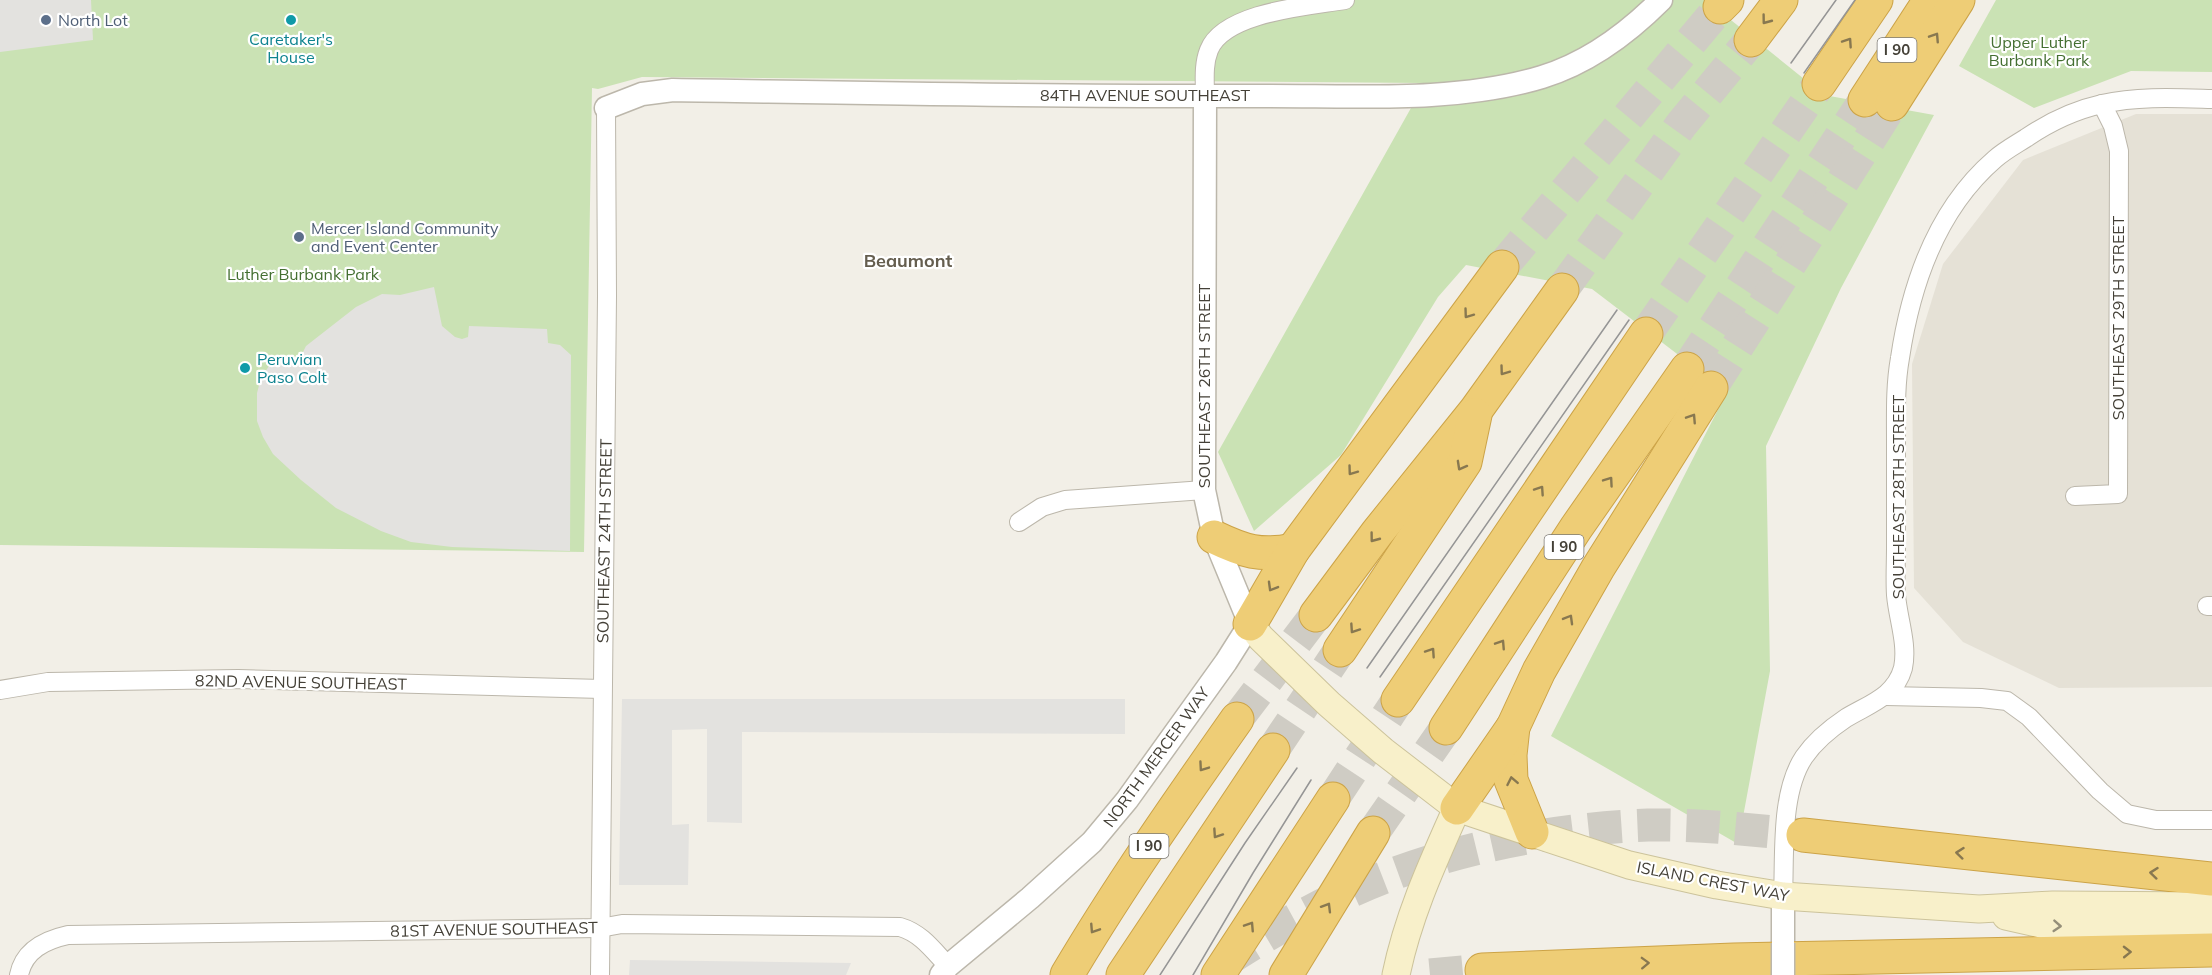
<svg xmlns="http://www.w3.org/2000/svg" width="2212" height="975" font-family="Mulish,sans-serif">
<rect width="100%" height="100%" fill="#f2efe7"/>
<polygon fill="#e5e1d6" points="2136,114 2212,114 2212,687 2059,688 1963,642 1914,588 1912,364 1943,264 2023,160"/>
<g fill="#cae2b4">
<polygon points="0,0 1706,0 1824,95 1934,115 1841,288 1766,446 1770,671 1738,844 1551,736 1727,392 1592,289 1466,265 1438,297 1341,455 1254,531 1218,452 1425,83 642,77 598,89 592,88 584,552 0,545"/>
<polygon points="1996,0 2212,0 2212,72 2131,71 2034,108 1959,66"/>
</g>
<g fill="#e3e2df">
<polygon points="0,0 91,0 93,40 0,52"/>
<polygon points="434,287 442,326 455,337 462,339 468,337 469,326 547,329 548,343 560,345 571,355 570,551 452,547 411,542 381,531 336,508 301,480 273,454 263,437 257,421 257,393 261,378 273,360 297,364 306,346 356,307 382,294 400,295"/>
<polygon points="622,699 1125,699 1125,734 742,732 742,823 707,822 707,729 672,730 672,825 689,824 688,885 619,885"/>
<polygon points="630,960 851,963 846,975 629,975"/>
</g>
<g fill="none" stroke-linecap="round" stroke-linejoin="round">
<g stroke="#cfccc4" stroke-width="33" stroke-dasharray="33 16" stroke-linecap="butt">
<polyline points="1502,267 1720,7"/>
<polyline points="1562,290 1681,125 1751,40"/>
<polyline points="1646,334 1819,84"/>
<polyline points="1687,369 1865,100"/>
<polyline points="1711,388 1892,104"/>
<polyline points="1237,719 1316,615"/>
<polyline points="1273,750 1340,650"/>
<polyline points="1333,799 1398,700"/>
<polyline points="1373,833 1446,728"/>
<path d="M1224,962C1262,937 1301,915 1343,895C1437,851 1545,829 1648,825C1700,824 1752,830 1803,835"/>
<polyline points="1430,975 1482,970"/>
</g>
<g stroke="#bcb7ab" stroke-width="20">
<g id="minor">
<path d="M1205,96C1205,81 1203,65 1209,50C1224,12 1309,6 1345,0"/>
<polyline points="2075,496 2118,494 2119,151 2113,126 2102,104"/>
<polyline points="1019,522 1042,507 1065,500 1204,490"/>
<polyline points="2207,606 2212,606"/>
<polyline points="0,690 48,682 238,679 602,689"/>
<polyline points="1886,696 1981,698 2007,701 2029,717 2100,791 2127,814 2156,820 2212,820"/>
<path d="M1783,896C1785,854 1780,793 1804,757C1815,741 1831,728 1846,718C1869,704 1895,697 1903,668C1908,644 1898,619 1896,595C1895,579 1896,563 1896,547C1896,512 1896,477 1896,442C1896,414 1895,386 1900,358C1911,284 1937,209 1995,159C2004,151 2015,145 2026,138C2048,123 2075,110 2102,104C2138,96 2176,98 2212,99"/>
<path d="M19,975C24,950 45,940 68,935L600,928L622,924L900,927C921,933 933,950 948,966"/>
<polyline points="600,975 607,296 606,108"/>
</g>
</g>
<g stroke="#bcb7ab" stroke-width="25">
<g id="tertiary">
<path d="M606,108L642,94L673,90C866,93 1060,97 1254,96C1345,95 1454,104 1542,77C1588,63 1628,33 1661,0"/>
<polyline points="1783,943 1783,896"/>
<polyline points="941,975 948,966 1030,898 1092,842 1127,800 1226,662 1250,624 1214,537 1204,490 1205,96"/>
</g>
</g>
<g stroke="#ccc39b" stroke-width="29">
<g id="secondary">
<polyline points="1250,624 1261,638 1329,704 1383,751 1457,808 1629,865 1717,885 1783,896 1979,909 2053,905 2212,906"/>
<polyline points="2006,916 2050,926 2212,932"/>
<path d="M1396,975C1408,916 1433,862 1457,808"/>
</g>
</g>
<g stroke="#cca347" stroke-width="35">
<g id="motorway">
<polyline points="1720,7 1727,0"/>
<polyline points="1751,40 1781,0"/>
<polyline points="1819,84 1876,0"/>
<polyline points="1865,100 1930,0"/>
<polyline points="1892,104 1958,0"/>
<path d="M1214,537C1243,551 1261,557 1293,550"/>
<polyline points="1316,615 1377,533 1476,410 1562,290"/>
<polyline points="1250,624 1293,550 1502,267"/>
<polyline points="1340,650 1465,462 1475,415"/>
<polyline points="1398,700 1646,334"/>
<polyline points="1513,727 1510,755 1511,780 1532,832"/>
<polyline points="1446,728 1576,528 1687,369"/>
<polyline points="1457,808 1513,727 1539,671 1598,568 1711,388"/>
<polyline points="1803,835 2212,879"/>
<polyline points="1482,970 1734,960 2212,950"/>
<path d="M1067,975C1119,887 1178,803 1237,719"/>
<polyline points="1123,975 1273,750"/>
<polyline points="1218,975 1333,799"/>
<polyline points="1286,975 1373,833"/>
</g>
</g>
<use href="#minor" stroke="#fff" stroke-width="18"/>
<use href="#tertiary" stroke="#fff" stroke-width="22"/>
<use href="#secondary" stroke="#f8f0ca" stroke-width="27"/>
<use href="#motorway" stroke="#eecd76" stroke-width="33"/>
<g stroke="#959595" stroke-width="1.5">
<polyline points="1791,63 1836,0"/>
<polyline points="1804,73 1855,0"/>
<polyline points="1367,668 1617,310"/>
<polyline points="1380,677 1629,320"/>
<polyline points="1160,975 1245,843 1297,768"/>
<polyline points="1193,975 1253,873 1311,780"/>
</g>
<g stroke="#bcb7ab" stroke-width="25" stroke-linecap="butt">
<polyline id="tertiary-bridge" points="1783,975 1783,943"/>
</g>
<use href="#tertiary-bridge" stroke="#fff" stroke-width="22"/>
</g>
<defs><path id="oneway-chevron" d="M-2-3.5L2.5 0L-2 3.5" fill="none" stroke-width="1.6" stroke-linecap="round" stroke-linejoin="round" transform="scale(1.5)"/></defs>
<g stroke="#887850">
<use href="#oneway-chevron" transform="translate(1766 20) rotate(127)"/>
<use href="#oneway-chevron" transform="translate(1935 37) rotate(-57)"/>
<use href="#oneway-chevron" transform="translate(1848 42) rotate(-56)"/>
<use href="#oneway-chevron" transform="translate(1468 314) rotate(126)"/>
<use href="#oneway-chevron" transform="translate(1504 371) rotate(126)"/>
<use href="#oneway-chevron" transform="translate(1692 418) rotate(-57)"/>
<use href="#oneway-chevron" transform="translate(1461 466) rotate(119)"/>
<use href="#oneway-chevron" transform="translate(1352 471) rotate(126)"/>
<use href="#oneway-chevron" transform="translate(1609 481) rotate(-55)"/>
<use href="#oneway-chevron" transform="translate(1540 490) rotate(-56)"/>
<use href="#oneway-chevron" transform="translate(1374 538) rotate(127)"/>
<use href="#oneway-chevron" transform="translate(1272 587) rotate(120)"/>
<use href="#oneway-chevron" transform="translate(1569 619) rotate(-60)"/>
<use href="#oneway-chevron" transform="translate(1354 629) rotate(124)"/>
<use href="#oneway-chevron" transform="translate(1501 644) rotate(-57)"/>
<use href="#oneway-chevron" transform="translate(1431 652) rotate(-56)"/>
<use href="#oneway-chevron" transform="translate(1203 767) rotate(125)"/>
<use href="#oneway-chevron" transform="translate(1512 781) rotate(-101)"/>
<use href="#oneway-chevron" transform="translate(1217 834) rotate(124)"/>
<use href="#oneway-chevron" transform="translate(1960 853) rotate(-174)"/>
<use href="#oneway-chevron" transform="translate(2154 873) rotate(-174)"/>
<use href="#oneway-chevron" transform="translate(1327 907) rotate(-59)"/>
<use href="#oneway-chevron" transform="translate(1250 926) rotate(-57)"/>
<use href="#oneway-chevron" transform="translate(1094 929) rotate(123)"/>
<use href="#oneway-chevron" transform="translate(2127 952) rotate(-1)"/>
<use href="#oneway-chevron" transform="translate(1645 963) rotate(-2)"/>
</g>
<use stroke="#958f79" href="#oneway-chevron" transform="translate(2057 926) rotate(4)"/>
<g fill="#5c6f8a" stroke="#fff" stroke-width="2">
<circle cx="46" cy="20" r="6"/>
<circle cx="299" cy="237" r="6"/>
</g>
<g fill="#0f9aa8" stroke="#fff" stroke-width="2">
<circle cx="291" cy="20" r="6"/>
<circle cx="245" cy="368" r="6"/>
</g>
<g text-anchor="middle" stroke-width="4.5" stroke-linejoin="round" paint-order="stroke">
<g fill="#fff" stroke="#7c7973" stroke-width="1.5">
<rect x="1877.5" y="38" width="39" height="24" rx="4.5"/>
<rect x="1544.5" y="535" width="39" height="24" rx="4.5"/>
<rect x="1129.5" y="834" width="39" height="24" rx="4.5"/>
</g>
<g font-size="15" font-weight="bold" fill="#444037">
<text x="1897" y="55">I 90</text>
<text x="1564" y="552">I 90</text>
<text x="1149" y="851">I 90</text>
</g>
<g font-size="16" fill="#4e5e75" stroke="#fff" text-anchor="start">
<text x="58" y="26">North Lot</text>
<text x="311" y="234">Mercer Island Community<tspan x="311" dy="18">and Event Center</tspan></text>
</g>
<g font-size="16" fill="#0d838f" stroke="#fff">
<text x="291" y="45">Caretaker's<tspan x="291" dy="18">House</tspan></text>
<text x="257" y="365" text-anchor="start">Peruvian<tspan x="257" dy="18">Paso Colt</tspan></text>
</g>
<g font-size="16" fill="#446f31" stroke="#fff">
<text x="2039" y="48">Upper Luther<tspan x="2039" dy="18">Burbank Park</tspan></text>
<text x="303" y="280">Luther Burbank Park</text>
</g>
<g font-size="16" fill="#444037" stroke="#fff">
<text x="1145" y="101">84TH AVENUE SOUTHEAST</text>
<text transform="translate(2118 318) rotate(-90)" y="6">SOUTHEAST 29TH STREET</text>
<text transform="translate(1204 386) rotate(-90)" y="6">SOUTHEAST 26TH STREET</text>
<text transform="translate(1898 497) rotate(-90)" y="6">SOUTHEAST 28TH STREET</text>
<text transform="translate(604 541) rotate(-89)" y="6">SOUTHEAST 24TH STREET</text>
<text transform="translate(301 682) rotate(1)" y="6">82ND AVENUE SOUTHEAST</text>
<text transform="translate(1156 757) rotate(-54)" y="6">NORTH MERCER WAY</text>
<text transform="translate(1713 881) rotate(11)" y="6">ISLAND CREST WAY</text>
<text transform="translate(494 929) rotate(-1)" y="6">81ST AVENUE SOUTHEAST</text>
</g>
<g font-size="18" font-weight="bold" fill="#655e4f" stroke="#fff">
<text x="908" y="267">Beaumont</text>
</g>
</g>
</svg>
